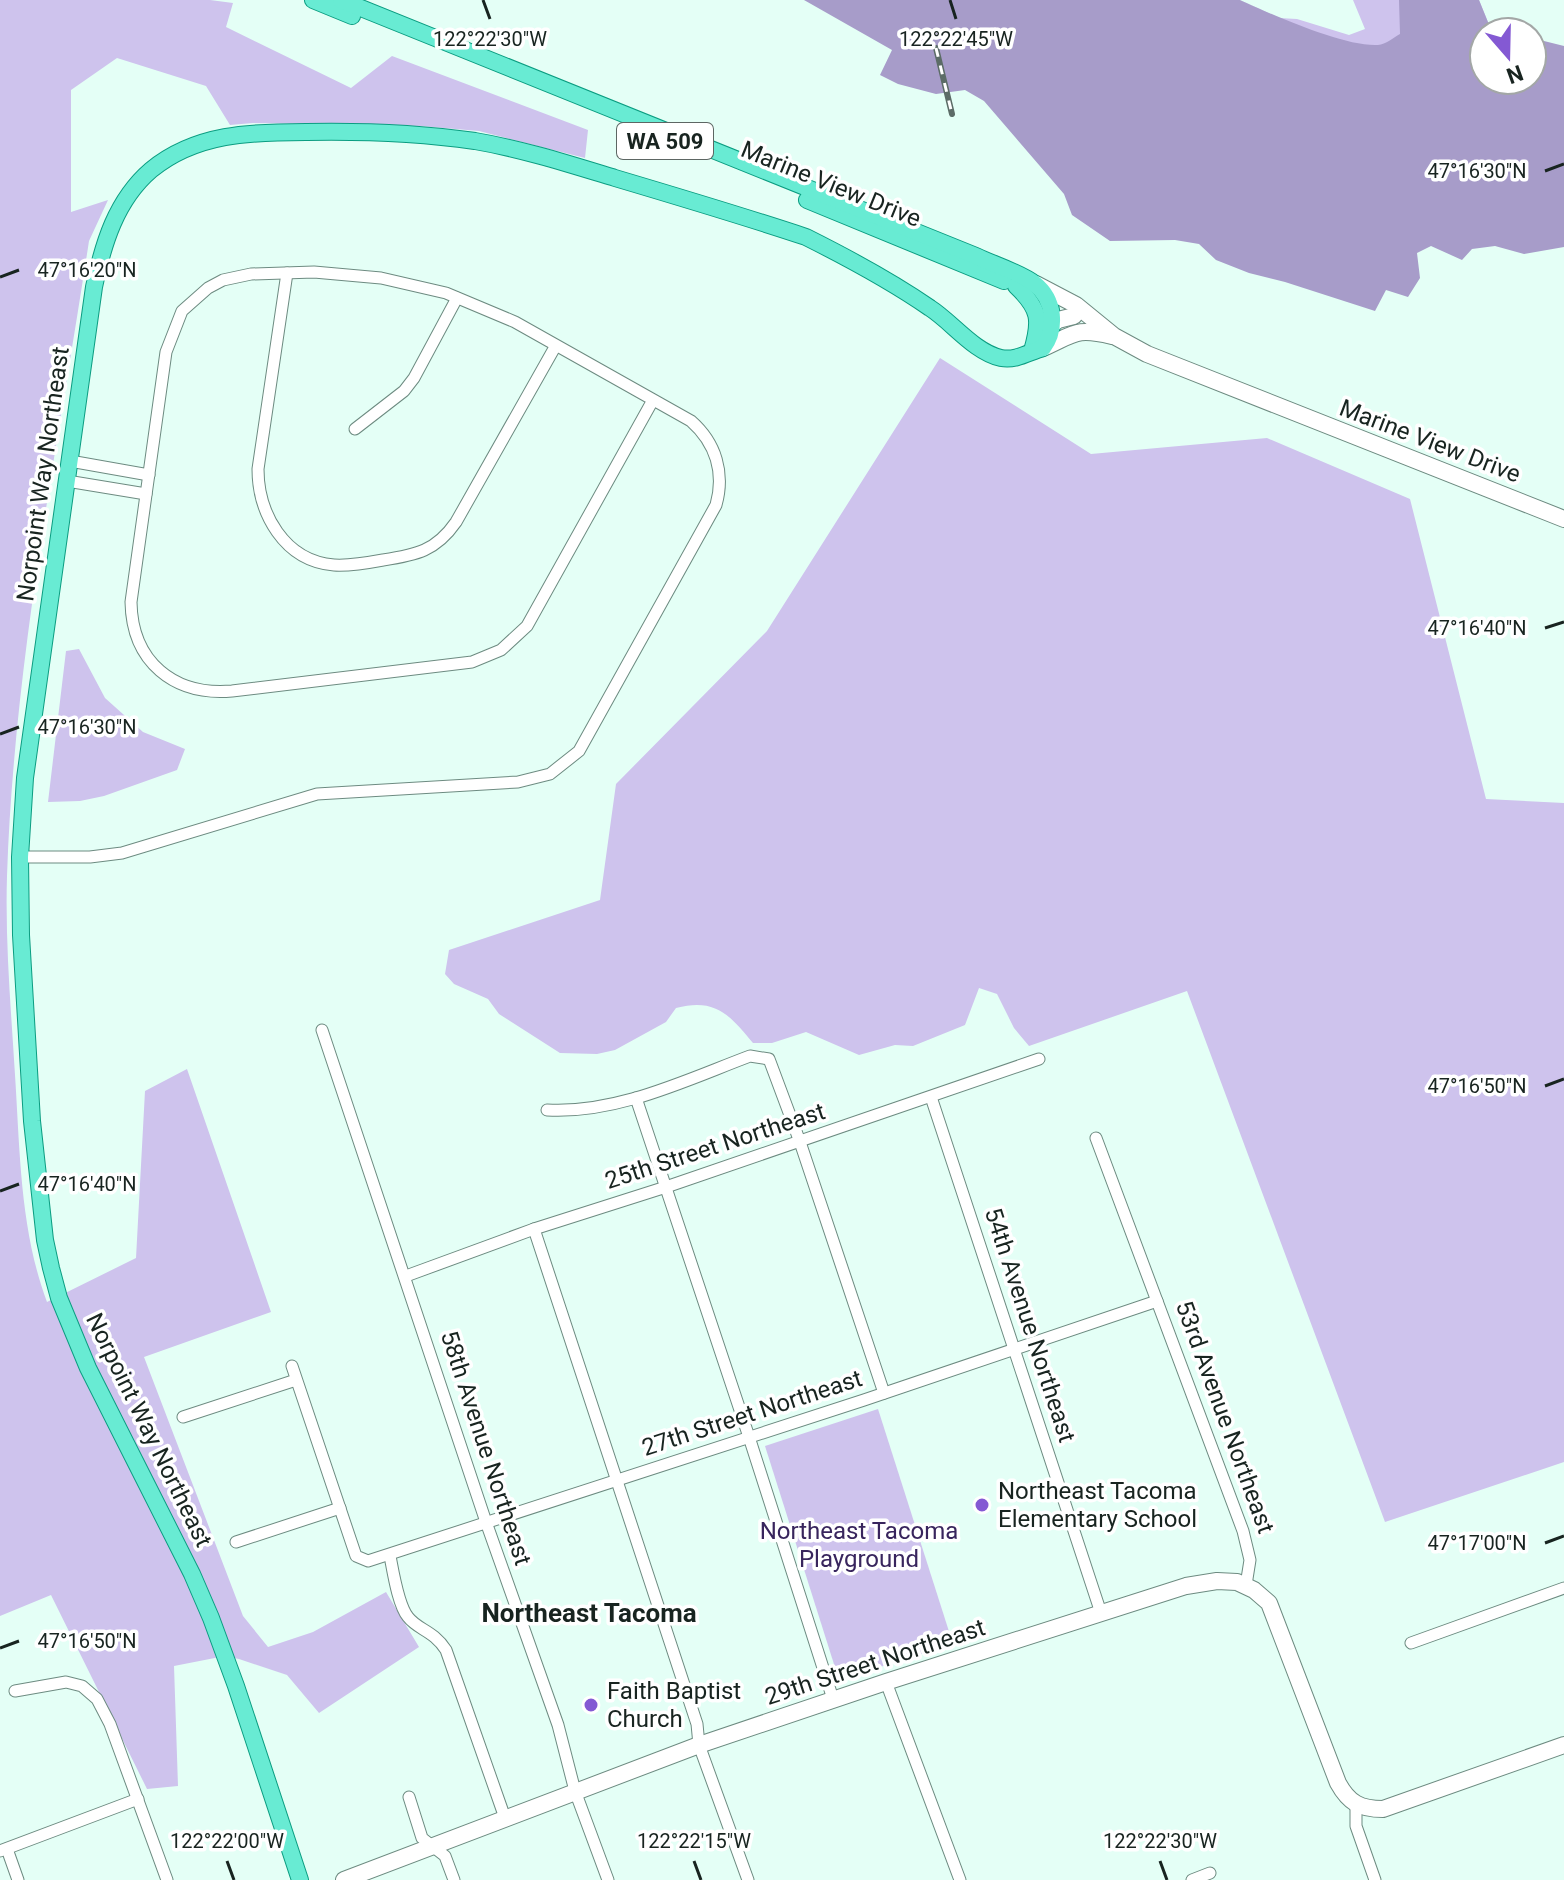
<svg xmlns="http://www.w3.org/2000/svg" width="1564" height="1880" font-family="Roboto,sans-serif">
<rect width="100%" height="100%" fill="#e4fff6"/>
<g fill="#cec3ed">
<path d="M0,0H210L233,3L226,27L351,88L392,56L588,130L585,158L479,131L420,126L253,123L230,125L206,86L117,58L71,90V212L108,200L89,241C57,450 14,664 7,876C5,942 11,1009 15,1075C20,1151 20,1230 47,1302L136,1258L145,1091L187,1069L271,1312L144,1357L243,1616L268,1647L313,1632L386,1592L419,1647L319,1713L287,1675L239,1659L225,1656L174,1666L178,1786L147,1789L51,1595L0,1616Z"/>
<polygon points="1240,0 1279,18 1297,19 1349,35 1365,29 1353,0 1479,0 1492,32 1484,32 1390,72"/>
<path d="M940,358L1091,454L1267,438L1410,499L1486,799L1564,803V1462L1385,1522L1187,991L1029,1046L1014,1028L997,994L979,988L965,1025L913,1046L895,1045L859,1055L806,1032L772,1043H753C729,1014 715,998 676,1008L666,1022L615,1050L597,1054L560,1053L499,1014L488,999L454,984L445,974L449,950L600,900L616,784L767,631Z"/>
<polygon points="79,649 105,698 143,732 185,749 177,770 104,796 80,801 48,802 66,651"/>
<polygon points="878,1409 953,1644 839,1680 765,1446"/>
</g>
<path fill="#a79cc9" d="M804,0H1240C1271,14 1344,47 1378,45C1386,44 1393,38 1400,34L1399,0H1479L1492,32H1484V80H1532V43L1540,40L1564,46V247L1524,254L1495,246L1472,249L1462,260L1431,246L1417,253L1420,278L1408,297L1386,290L1375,311L1285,282L1249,273L1216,260L1199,244L1175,240L1110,241L1072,215L1064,194L984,101L965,90L936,94L898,84L880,75L892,50Z"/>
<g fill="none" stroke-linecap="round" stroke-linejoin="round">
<g stroke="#6d8b81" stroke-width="13">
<g id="street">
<path d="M287,273L258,469C258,513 284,561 334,565C350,566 367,563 383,560C416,555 436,551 456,522L555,347"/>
<polyline points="355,429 404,391 414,378 457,298"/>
<polyline points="70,461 149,475"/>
<polyline points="67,481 146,494"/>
<path d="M20,857H90L122,853L317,794L518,782L550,774L579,751L716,505C725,473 716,443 691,421L515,322L446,293L381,278L314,272L251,274L223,280L208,288L182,311L166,352L131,602C132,662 174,696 232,691L472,662L501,650L527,626L653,400"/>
<polyline points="322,1030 486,1522 558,1725 575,1791 608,1880"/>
<polyline points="931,1097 1101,1613"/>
<polyline points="636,1098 749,1437 833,1699"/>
<path d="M547,1110C617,1114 686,1080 750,1056L769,1059L800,1142L884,1393"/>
<polyline points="1096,1138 1243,1531 1250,1560 1246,1585"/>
<polyline points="534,1229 697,1724 699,1745 748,1880"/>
<polyline points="406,1276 534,1229 666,1187 1039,1059"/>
<polyline points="292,1366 356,1556 368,1561 864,1400 1157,1301"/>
<polyline points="183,1417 296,1380"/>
<polyline points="236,1542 340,1508"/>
<path d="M390,1556C393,1571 398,1605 408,1617C418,1630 433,1630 446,1650L505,1818"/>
<polyline points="1411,1643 1564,1588"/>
<polyline points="886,1682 960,1880"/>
<polyline points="15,1691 66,1682 82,1686 97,1699 110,1724 167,1880"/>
<polyline points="409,1797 422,1838 445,1856 454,1880"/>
<polyline points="1356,1806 1356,1826 1375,1880"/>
<polyline points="7,1849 18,1880"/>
<polyline points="0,1851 138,1799"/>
<polyline points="1192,1880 1210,1873"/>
</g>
</g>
<g stroke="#6d8b81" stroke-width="18">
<g id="secondary">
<polyline points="1036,284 1076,305 1114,336 1147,354 1564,519"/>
<polyline points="1044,331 1058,320 1074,316"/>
<path d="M1043,348C1075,334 1075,327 1112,336"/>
<path d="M344,1880L699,1745L886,1682L1186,1586L1217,1581L1237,1582L1254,1590L1269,1603L1338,1783C1349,1803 1360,1809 1383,1809L1564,1745"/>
</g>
</g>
<g stroke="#0b9d81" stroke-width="18">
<g id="primary">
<polyline points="313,0 352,16"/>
<polyline points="807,200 1004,281"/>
<path d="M1016,286C1040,309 1041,320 1032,351"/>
<path d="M300,1880L236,1686L211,1618L192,1574L88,1368L59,1298L51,1268L45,1240L32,1121L21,935L20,857L25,778L94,287C103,244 116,200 151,170C196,133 251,132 306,132C362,131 419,133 475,141C522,149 569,164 615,178C679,197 743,216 806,237C848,258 891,281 930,308C952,322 974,352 1001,358C1016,361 1029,352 1043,348C1057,329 1055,300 1035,284C1022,273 992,264 976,256L341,0"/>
</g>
</g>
<use href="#street" stroke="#fff" stroke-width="11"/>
<use href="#secondary" stroke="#fff" stroke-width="16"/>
<use href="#primary" stroke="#68ebd3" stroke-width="16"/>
<g stroke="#5c6c67" stroke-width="6">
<polyline id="rail" points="936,48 952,114"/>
</g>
<use href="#rail" stroke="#fff" stroke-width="3" stroke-dasharray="9" stroke-linecap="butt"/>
</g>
<path fill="none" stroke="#182420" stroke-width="3" d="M483,0L490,19M950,0L956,19M1545,171L1564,164M0,277L19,270M1545,628L1564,622M0,734L19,727M1545,1086L1564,1079M0,1191L19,1184M1545,1543L1564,1536M0,1648L19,1641M227,1861L234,1880M694,1861L701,1880M1160,1861L1167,1880"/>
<g fill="#8459d3" stroke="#fff" stroke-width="3">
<circle cx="982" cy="1505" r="8"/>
<circle cx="591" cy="1705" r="8"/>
</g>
<g text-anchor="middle" stroke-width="7" stroke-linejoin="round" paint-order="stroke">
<rect fill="#fff" stroke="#5d6663" stroke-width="2" x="617" y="123" width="96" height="36" rx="6"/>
<g font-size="22" font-weight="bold" fill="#182420">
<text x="665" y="149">WA 509</text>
</g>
<g font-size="24" fill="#182420" stroke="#fff">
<text transform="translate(831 184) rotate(22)" y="8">Marine View Drive</text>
<text transform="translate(1430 441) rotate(21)" y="8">Marine View Drive</text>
<text transform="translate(43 474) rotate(-82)" y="8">Norpoint Way Northeast</text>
<text transform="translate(715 1146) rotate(-18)" y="8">25th Street Northeast</text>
<text transform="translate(1030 1325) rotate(72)" y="8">54th Avenue Northeast</text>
<text transform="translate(752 1413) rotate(-18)" y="8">27th Street Northeast</text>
<text transform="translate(1225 1417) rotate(70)" y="8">53rd Avenue Northeast</text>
<text transform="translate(149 1430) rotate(64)" y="8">Norpoint Way Northeast</text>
<text transform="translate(486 1448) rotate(72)" y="8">58th Avenue Northeast</text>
<text transform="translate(875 1662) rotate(-18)" y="8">29th Street Northeast</text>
</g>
<g font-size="24" fill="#182420" stroke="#fff" text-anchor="start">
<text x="998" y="1499">Northeast Tacoma<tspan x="998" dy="28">Elementary School</tspan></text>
<text x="607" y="1699">Faith Baptist<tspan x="607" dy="28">Church</tspan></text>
</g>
<g font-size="24" fill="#38255d" stroke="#fff">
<text x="859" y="1539">Northeast Tacoma<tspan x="859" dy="28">Playground</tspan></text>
</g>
<g font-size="26" font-weight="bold" fill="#182420" stroke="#fff">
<text x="589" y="1622">Northeast Tacoma</text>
</g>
</g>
<g font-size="20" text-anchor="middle" fill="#182420" stroke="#fff" stroke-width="7" stroke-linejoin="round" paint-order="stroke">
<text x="490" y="46">122°22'30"W</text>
<text x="956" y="46">122°22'45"W</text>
<text x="1477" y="178">47°16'30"N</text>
<text x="87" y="277">47°16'20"N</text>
<text x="1477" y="635">47°16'40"N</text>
<text x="87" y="734">47°16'30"N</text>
<text x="1477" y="1093">47°16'50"N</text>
<text x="87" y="1191">47°16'40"N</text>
<text x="1477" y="1550">47°17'00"N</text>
<text x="87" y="1648">47°16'50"N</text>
<text x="227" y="1848">122°22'00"W</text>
<text x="694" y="1848">122°22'15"W</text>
<text x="1160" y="1848">122°22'30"W</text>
</g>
<g transform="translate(1508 56) rotate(160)"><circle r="38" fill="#ffffff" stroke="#a3a7a6" stroke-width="2"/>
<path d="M0-6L14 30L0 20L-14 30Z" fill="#8459d3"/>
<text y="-12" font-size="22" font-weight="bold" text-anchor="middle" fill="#182420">N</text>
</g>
</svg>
